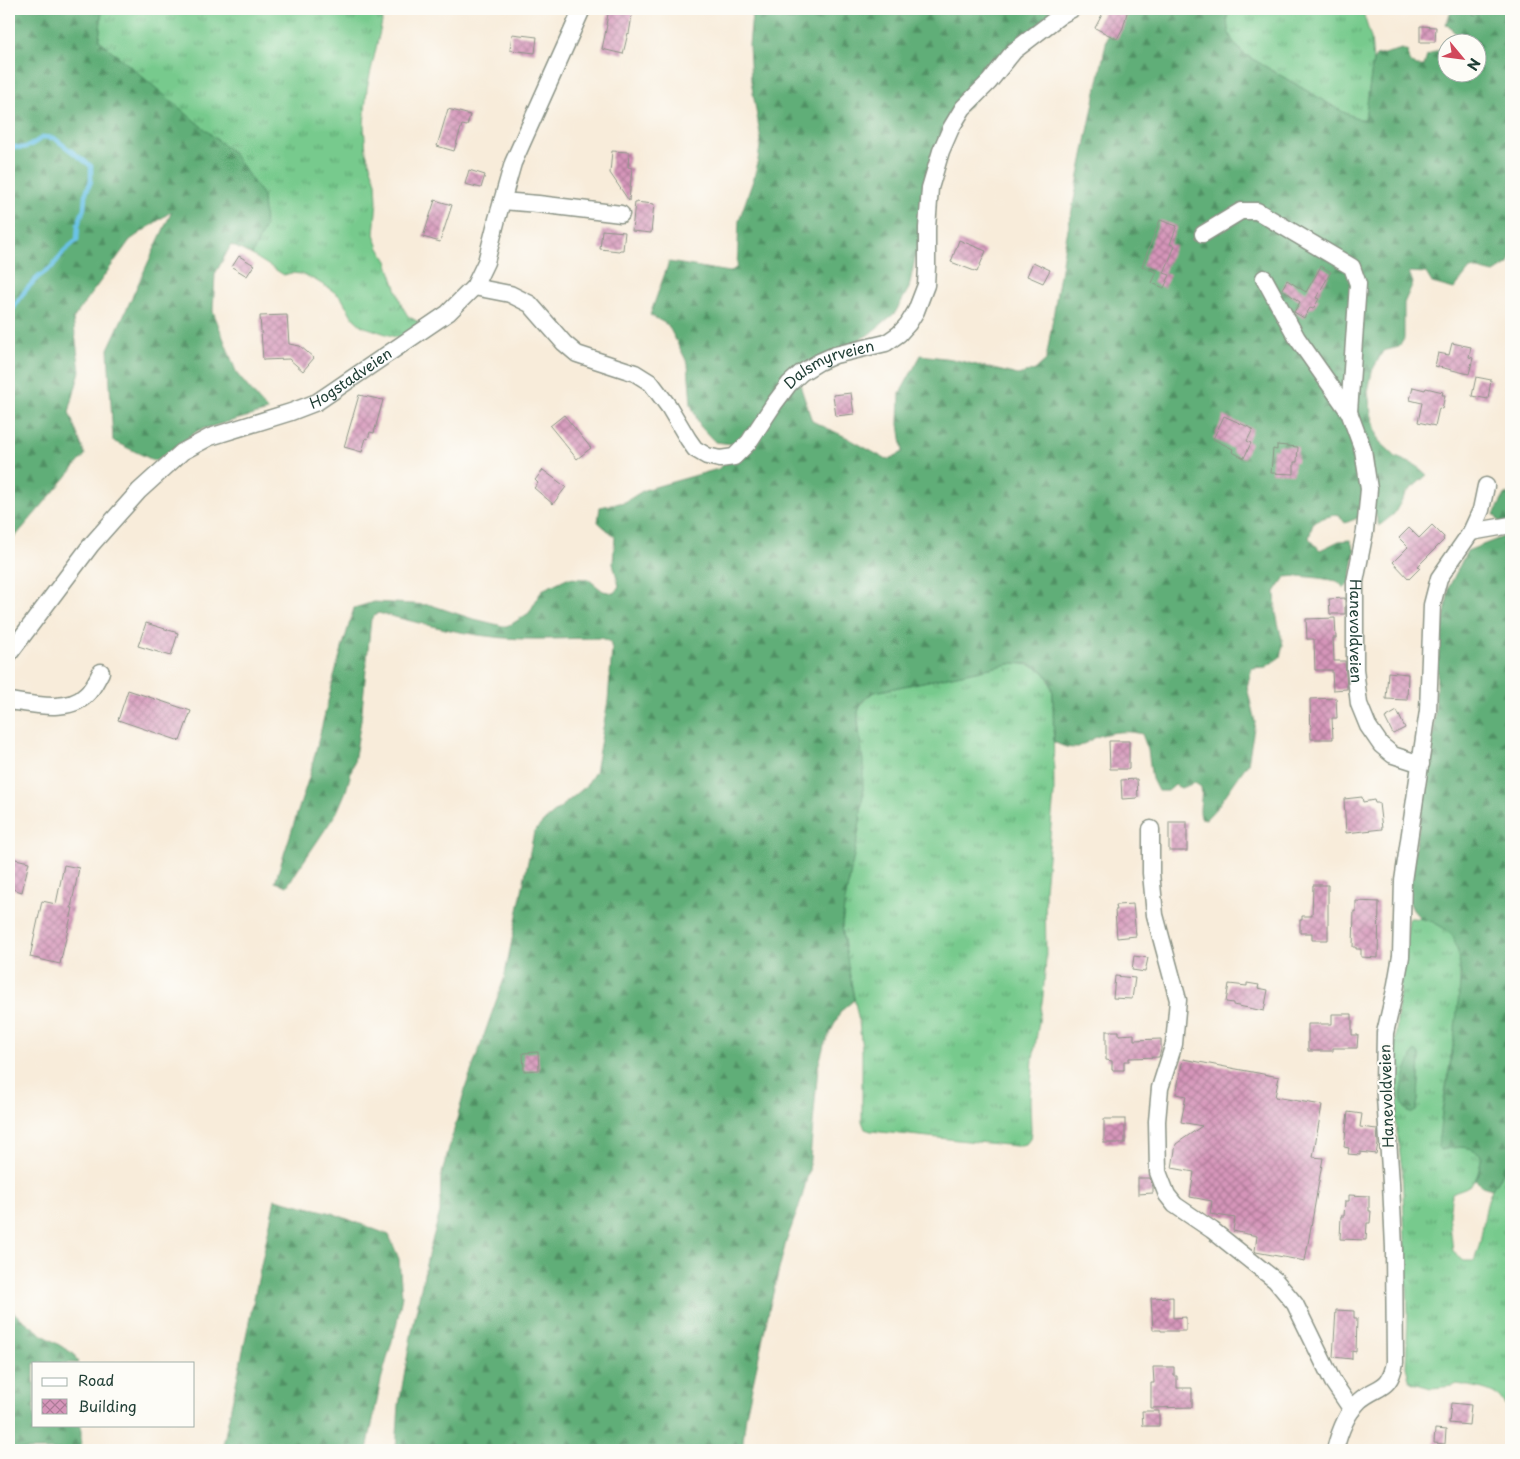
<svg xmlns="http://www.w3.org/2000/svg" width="1520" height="1459" font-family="'Playpen Sans',sans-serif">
<defs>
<pattern id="grass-tufts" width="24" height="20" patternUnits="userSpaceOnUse" patternTransform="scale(1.25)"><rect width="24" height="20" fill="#77ca8d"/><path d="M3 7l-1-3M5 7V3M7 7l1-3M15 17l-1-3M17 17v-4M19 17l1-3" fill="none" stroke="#61a574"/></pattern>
<pattern id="forest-firs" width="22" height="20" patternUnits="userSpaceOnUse" patternTransform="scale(1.25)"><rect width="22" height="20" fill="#61ae78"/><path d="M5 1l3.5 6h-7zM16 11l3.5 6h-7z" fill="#4f8f63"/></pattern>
<pattern id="building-cross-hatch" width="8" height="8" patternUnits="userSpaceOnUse" patternTransform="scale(1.25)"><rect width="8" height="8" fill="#d695ba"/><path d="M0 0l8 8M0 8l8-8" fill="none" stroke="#ad7b98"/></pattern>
</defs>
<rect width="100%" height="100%" fill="#fdfcf7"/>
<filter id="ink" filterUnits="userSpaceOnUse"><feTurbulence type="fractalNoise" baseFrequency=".02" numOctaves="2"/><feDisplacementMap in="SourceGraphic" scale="10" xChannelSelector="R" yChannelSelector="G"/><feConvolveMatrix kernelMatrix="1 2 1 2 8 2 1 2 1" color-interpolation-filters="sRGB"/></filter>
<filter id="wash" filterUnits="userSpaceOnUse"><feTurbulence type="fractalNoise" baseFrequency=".0096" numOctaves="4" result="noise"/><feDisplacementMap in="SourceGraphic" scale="20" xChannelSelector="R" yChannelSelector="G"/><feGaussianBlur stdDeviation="1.12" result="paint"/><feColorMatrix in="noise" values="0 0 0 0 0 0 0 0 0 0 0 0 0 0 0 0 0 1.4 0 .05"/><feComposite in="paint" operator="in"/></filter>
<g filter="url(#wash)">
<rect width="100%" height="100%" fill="#f8ecda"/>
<g fill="url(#grass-tufts)" stroke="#4b8460" fill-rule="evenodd">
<polygon points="102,9 133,9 136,10 137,9 385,9 367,88 364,125 366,152 376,182 377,201 374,234 379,248 387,261 402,306 408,316 422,324 401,339 362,326 353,318 341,297 330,289 315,280 301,274 291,273 284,275 252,255 265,226 99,40"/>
<path d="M1228,9H1362L1371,38L1373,61L1365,119H1359L1343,112L1244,54C1228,37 1226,32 1228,9Z"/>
<path d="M1014,663C1039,666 1047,668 1053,693L1054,794L1045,889L1046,959L1043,996L1033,1059L1030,1099L1031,1131L1030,1139L1026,1144L1016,1146L871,1131L865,1129L862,1121V1050L859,1022L845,952L842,927L844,906L859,829L863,793L858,712C862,702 865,697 875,692Z"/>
<path d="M1409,918C1424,918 1444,922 1453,936C1472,966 1447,1074 1442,1111C1440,1124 1441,1137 1441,1150C1455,1147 1471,1144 1482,1155C1480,1165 1479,1179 1470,1185C1465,1189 1457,1190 1452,1193L1449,1214L1453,1252L1464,1261H1474C1484,1238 1482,1212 1492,1189C1497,1180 1504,1172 1511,1164V1437C1509,1425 1509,1409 1501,1399C1494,1389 1469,1386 1457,1384L1453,1386L1431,1388L1413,1383L1409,1378L1406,1367L1408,1312L1402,1169L1391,1089L1399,997ZM1415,1052L1420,1055L1418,1100L1416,1111L1405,1077Z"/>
</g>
<g fill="url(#forest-firs)" stroke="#407656">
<polygon points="9,9 102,9 99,40 233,153 263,196 265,226 252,255 231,245 215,274 213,311 237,374 268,411 199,430 155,461 113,441 108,349 172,211 130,240 73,319 80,371 69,412 85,455 9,544"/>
<path d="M750,9H1059L951,125L923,219L909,288L895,313L868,335L802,368L801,388L812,421L846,437L887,460L903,452L899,424L900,393L921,355L952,359L1018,375L1035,370L1046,360L1065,244L1108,33L1110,9H1228C1226,32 1228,37 1244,54L1343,112L1362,120L1365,119L1373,61L1376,56L1402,49L1408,52L1410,62L1417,66H1424L1427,56L1447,45L1448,72H1478V42H1453L1455,41L1456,34L1446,24L1450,14L1454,9H1470L1469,11L1472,15L1484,9H1511V259L1509,264L1494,273L1478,269H1470L1454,289L1432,283L1426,273L1409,272L1413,283L1404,303V339L1399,347L1383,351L1372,371L1368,392L1371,413L1379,441L1396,457L1417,466L1427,475L1406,493L1394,514L1379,526L1373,507L1358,518L1345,523L1338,514L1323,518L1313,523L1309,538L1320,550L1339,541L1350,540L1355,551L1350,584L1344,588L1337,581L1319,578L1299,576L1285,577L1275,592L1276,613L1283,645L1280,657L1266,667L1252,668L1247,687L1255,722L1248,763L1218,806L1206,819L1201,818C1198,807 1203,798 1201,787L1195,783L1181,788L1175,785L1168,791H1158L1152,779L1148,750L1142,734C1131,731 1118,731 1106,734C1082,739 1082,757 1054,742L1053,693L1050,680L1044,672L1037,667L1028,664L1014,663L875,692L867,696L861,703L858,712V723L863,760V793L859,829L844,906L842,927L854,1000L841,1011L824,1045L818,1067L809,1170L801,1201L786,1242L771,1301L746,1415L742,1450H396L399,1405L410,1341L428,1255L440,1212L441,1177L466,1086L504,979L534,832L544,821L585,787L595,772L608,701L612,649L610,642L601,638C566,638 529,641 494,637C455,633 416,622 378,613L371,619L361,720L354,762L346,791L337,812L287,886L275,882L310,774L336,669L354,608L374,602L431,605L470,618L507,627L529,613L542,590L567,578L588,579L603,591L614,593L619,586L613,563L615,537L598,522L600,507L625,502L644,490L718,469L737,455L732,444L715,442L700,426L691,405L688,364L668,325L650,315L669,262L730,272L737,267L739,220L756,172L761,140L751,81L749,45L752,15Z"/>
<polygon points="1506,493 1511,497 1511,520 1501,525 1494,514"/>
<path d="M1511,532V1164L1501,1175L1492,1189L1482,1186L1475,1180L1478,1174L1482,1156C1471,1144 1455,1147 1440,1150L1438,1145L1442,1113L1453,1047L1461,976L1458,952L1453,936L1445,929L1433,922L1420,918L1413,910L1406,895L1432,756L1438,659L1449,587L1467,551L1508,535Z"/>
<path d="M1415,1051L1420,1055L1418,1100L1416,1111L1412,1113C1408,1111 1405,1109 1403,1105C1398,1093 1408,1062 1415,1051Z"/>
<polygon points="275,1199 332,1213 389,1235 399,1259 402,1296 396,1327 381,1380 367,1450 222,1450"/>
<polygon points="9,1309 43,1335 74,1354 78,1363 34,1363 34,1425 81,1425 81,1450 9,1450"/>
</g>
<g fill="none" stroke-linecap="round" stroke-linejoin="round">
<path stroke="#6bc3e8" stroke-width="4.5" d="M9,146C27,150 28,147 43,137L54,138L91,166V181L85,195L84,208L78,225L77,240L64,251L53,266L37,278L25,291L9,315"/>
</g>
<g id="blocks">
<g fill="url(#building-cross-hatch)">
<polygon points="609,9 633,9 629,34 628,33 623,54 602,49 607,25 606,25"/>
<polygon points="1105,9 1128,9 1123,28 1117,39 1095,28"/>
<polygon points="1420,26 1436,27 1435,42 1420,42"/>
<polygon points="512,34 537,37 535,53 510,50"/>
<polygon points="448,109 470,115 467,126 462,125 454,151 437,146"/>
<polygon points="612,151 629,152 628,167 632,168 629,201 610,173"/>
<polygon points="469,170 485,175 481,188 465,184"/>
<polygon points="435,200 452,205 440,242 423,237"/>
<polygon points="635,202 654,204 651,233 632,231"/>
<polygon points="1160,220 1177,226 1170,244 1175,246 1164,273 1170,275 1164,288 1152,283 1157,272 1142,266"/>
<polygon points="602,230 625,232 623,250 620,250 619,251 600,249"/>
<polygon points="959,240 986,251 977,272 951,262"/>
<polygon points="239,256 254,265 247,276 232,267"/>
<polygon points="1033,262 1050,270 1043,283 1027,276"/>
<polygon points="1321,266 1331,272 1316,298 1319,299 1313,309 1310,308 1304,318 1294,312 1300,302 1282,289 1287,280 1306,292"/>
<polygon points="287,315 289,344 300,346 314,358 303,371 289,359 263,360 260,316"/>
<polygon points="1452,343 1471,347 1469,357 1473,358 1469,374 1435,366 1438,353 1449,355"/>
<polygon points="1476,377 1491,380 1488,399 1472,396"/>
<polygon points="1413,387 1425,390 1426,388 1443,392 1442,395 1445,395 1442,409 1439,408 1435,426 1418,422 1422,403 1410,400"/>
<polygon points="851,393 854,414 836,416 833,395"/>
<polygon points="359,395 383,400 374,433 370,432 368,439 366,438 362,452 344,447"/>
<polygon points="564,415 591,448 577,459 550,426"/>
<polygon points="1224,416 1253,429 1247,441 1251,443 1244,458 1232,452 1233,449 1213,439"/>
<polygon points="1277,445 1298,447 1297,462 1294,462 1294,474 1271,473 1273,449 1277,450"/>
<polygon points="543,470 566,487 553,504 534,488 538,483 535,480"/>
<polygon points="1432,525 1444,537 1443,539 1444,540 1418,566 1420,568 1409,579 1393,562 1408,547 1399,538 1409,528 1419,538"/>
<polygon points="1345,598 1345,614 1330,614 1329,599"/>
<polygon points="1335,618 1336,638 1333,638 1334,661 1345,661 1347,689 1333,690 1332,670 1315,670 1314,639 1307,639 1306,619"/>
<polygon points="146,623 178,633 171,656 138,646"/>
<polygon points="1388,672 1408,674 1407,700 1386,699"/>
<polygon points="128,690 191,711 180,741 118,720"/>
<polygon points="1336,698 1337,718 1332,718 1333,739 1311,739 1310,699"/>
<polygon points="1397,711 1405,728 1393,734 1385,718"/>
<polygon points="1109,741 1129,741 1129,769 1110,769"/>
<polygon points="1137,779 1138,798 1122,799 1121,780"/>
<polygon points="1362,797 1363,802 1374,800 1375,803 1379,803 1382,829 1346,833 1344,799"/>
<rect x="1169" y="822" width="18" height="29"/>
<polygon points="11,858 29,862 22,892 9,888 9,870"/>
<polygon points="64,865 79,868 71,908 73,908 60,964 30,957 42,901 56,904"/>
<polygon points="1313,885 1328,885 1328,940 1312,940 1312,933 1300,933 1300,920 1302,920 1302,916 1312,916"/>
<polygon points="1356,901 1379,902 1378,958 1361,957 1361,949 1356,949 1356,947 1353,947 1354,911 1356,912"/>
<polygon points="1133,904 1136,936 1117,938 1115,910 1117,910 1116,905"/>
<polygon points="1134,956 1148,958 1145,972 1132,970"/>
<polygon points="1115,976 1135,978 1132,999 1113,998"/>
<polygon points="1247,983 1259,985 1258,988 1268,990 1264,1011 1233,1005 1233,1003 1226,1002 1229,984 1247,986"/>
<polygon points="1332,1014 1352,1014 1352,1035 1358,1035 1357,1048 1333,1048 1333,1051 1308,1051 1308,1024 1332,1024"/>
<polygon points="1106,1031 1119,1031 1119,1035 1134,1034 1134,1040 1161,1039 1161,1050 1159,1057 1129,1058 1129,1061 1124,1061 1124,1070 1112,1070 1112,1061 1106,1060"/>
<polygon points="538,1052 539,1070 524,1071 523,1053"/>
<polygon points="1183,1059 1279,1077 1275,1097 1322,1105 1313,1157 1323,1158 1305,1261 1256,1252 1255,1251 1257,1236 1233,1231 1235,1218 1210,1214 1212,1201 1190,1197 1194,1172 1172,1168 1176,1144 1202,1126 1181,1122 1186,1096 1176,1094"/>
<polygon points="1348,1112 1362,1114 1360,1127 1377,1129 1378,1144 1376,1154 1360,1152 1360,1155 1348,1154 1349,1148 1344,1147"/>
<rect x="1104" y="1119" width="21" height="24"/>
<polygon points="1138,1178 1150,1178 1153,1187 1153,1193 1138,1194"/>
<polygon points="1349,1195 1369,1196 1369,1211 1371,1211 1370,1223 1367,1223 1366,1240 1340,1239 1341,1216 1344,1216 1345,1201 1349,1201"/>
<polygon points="1173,1297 1173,1318 1186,1317 1186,1331 1161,1331 1161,1330 1153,1330 1151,1298"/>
<polygon points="1336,1310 1354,1311 1354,1318 1357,1318 1356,1352 1352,1351 1352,1359 1333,1357"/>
<polygon points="1153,1367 1174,1367 1174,1376 1177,1376 1177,1388 1192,1388 1192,1407 1151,1408 1151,1383 1154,1383"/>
<polygon points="1451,1403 1471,1405 1469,1425 1449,1423"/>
<polygon points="1142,1411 1159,1411 1159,1426 1143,1426"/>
<polygon points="1435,1429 1446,1430 1445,1444 1434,1443"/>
</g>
</g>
</g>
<g filter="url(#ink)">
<use href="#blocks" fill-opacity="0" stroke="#8c9487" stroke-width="1"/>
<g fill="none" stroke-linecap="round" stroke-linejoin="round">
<g stroke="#8c9487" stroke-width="19">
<g id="minor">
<polyline points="502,201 538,204 621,214"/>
<polyline points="1203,234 1241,211 1257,211 1352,267 1358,284 1349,412"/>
<path id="s1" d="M1264,278L1297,338L1349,412L1363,450L1369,489L1365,531L1355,582V669L1359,704L1368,726L1381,745L1393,755L1421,764"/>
<path id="s2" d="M474,287L510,294L530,304L564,343L577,354L635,373L651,383L669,407L688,439L695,449L707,456L720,459L734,457L749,442L774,404L789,384L801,373L819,362L835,355L886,343L899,334L908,324L916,311L926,285L927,267V228L930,188L941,151L951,128L963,108L989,82L1014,51L1061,15L1072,9"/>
<polyline points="1471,532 1511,525"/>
<path id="s3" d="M9,654L91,545L139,491L182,452L210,437L291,412L317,402L448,313L474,287L486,262L497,219L513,163L582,9"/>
<path d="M9,701C31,704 69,713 86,695C93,689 97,679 101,672"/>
<polyline points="1151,829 1151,873 1155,915 1178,1000 1174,1044 1160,1088 1157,1121 1158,1172 1167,1195 1175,1205 1212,1230 1275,1280 1295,1304 1333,1382 1352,1410"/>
<path d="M1335,1450C1339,1434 1347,1413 1359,1401C1377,1385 1390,1392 1395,1362L1394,1248L1391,1183L1384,1083L1385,1033L1395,990L1401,956L1403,881L1428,711L1432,605L1439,578L1471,532L1481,510L1486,486"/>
</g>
</g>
<use href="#minor" stroke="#fff" stroke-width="16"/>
</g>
</g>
<g text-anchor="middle" stroke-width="4.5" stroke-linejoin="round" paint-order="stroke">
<g font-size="15" fill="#1f3d34" stroke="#fdfcf7">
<text dy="5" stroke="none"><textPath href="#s2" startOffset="466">Dalsmyrveien</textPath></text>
<text dy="5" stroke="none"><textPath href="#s3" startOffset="452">Hogstadveien</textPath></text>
<text dy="5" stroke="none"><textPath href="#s1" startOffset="382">Hanevoldveien</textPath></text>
<text transform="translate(1387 1096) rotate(-92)" y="5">Hanevoldveien</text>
</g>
</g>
<rect width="1520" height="1459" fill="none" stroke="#fdfcf7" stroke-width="30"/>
<rect x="32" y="1362" width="162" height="65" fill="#fdfcf7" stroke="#a4b0a9"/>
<rect x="42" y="1378" width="25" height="8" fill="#ffffff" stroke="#a4b0a9"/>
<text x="78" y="1386" font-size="15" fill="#1f3d34">Road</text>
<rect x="42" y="1399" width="25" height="15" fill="url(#building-cross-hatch)" stroke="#a4b0a9"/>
<text x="78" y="1412" font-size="15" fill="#1f3d34">Building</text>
<g transform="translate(1462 58) rotate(119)"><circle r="24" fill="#fdfcf7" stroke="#a4b0a9"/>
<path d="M0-4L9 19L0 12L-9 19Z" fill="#d1495b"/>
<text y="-8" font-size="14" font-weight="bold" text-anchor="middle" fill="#1f3d34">N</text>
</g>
</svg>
